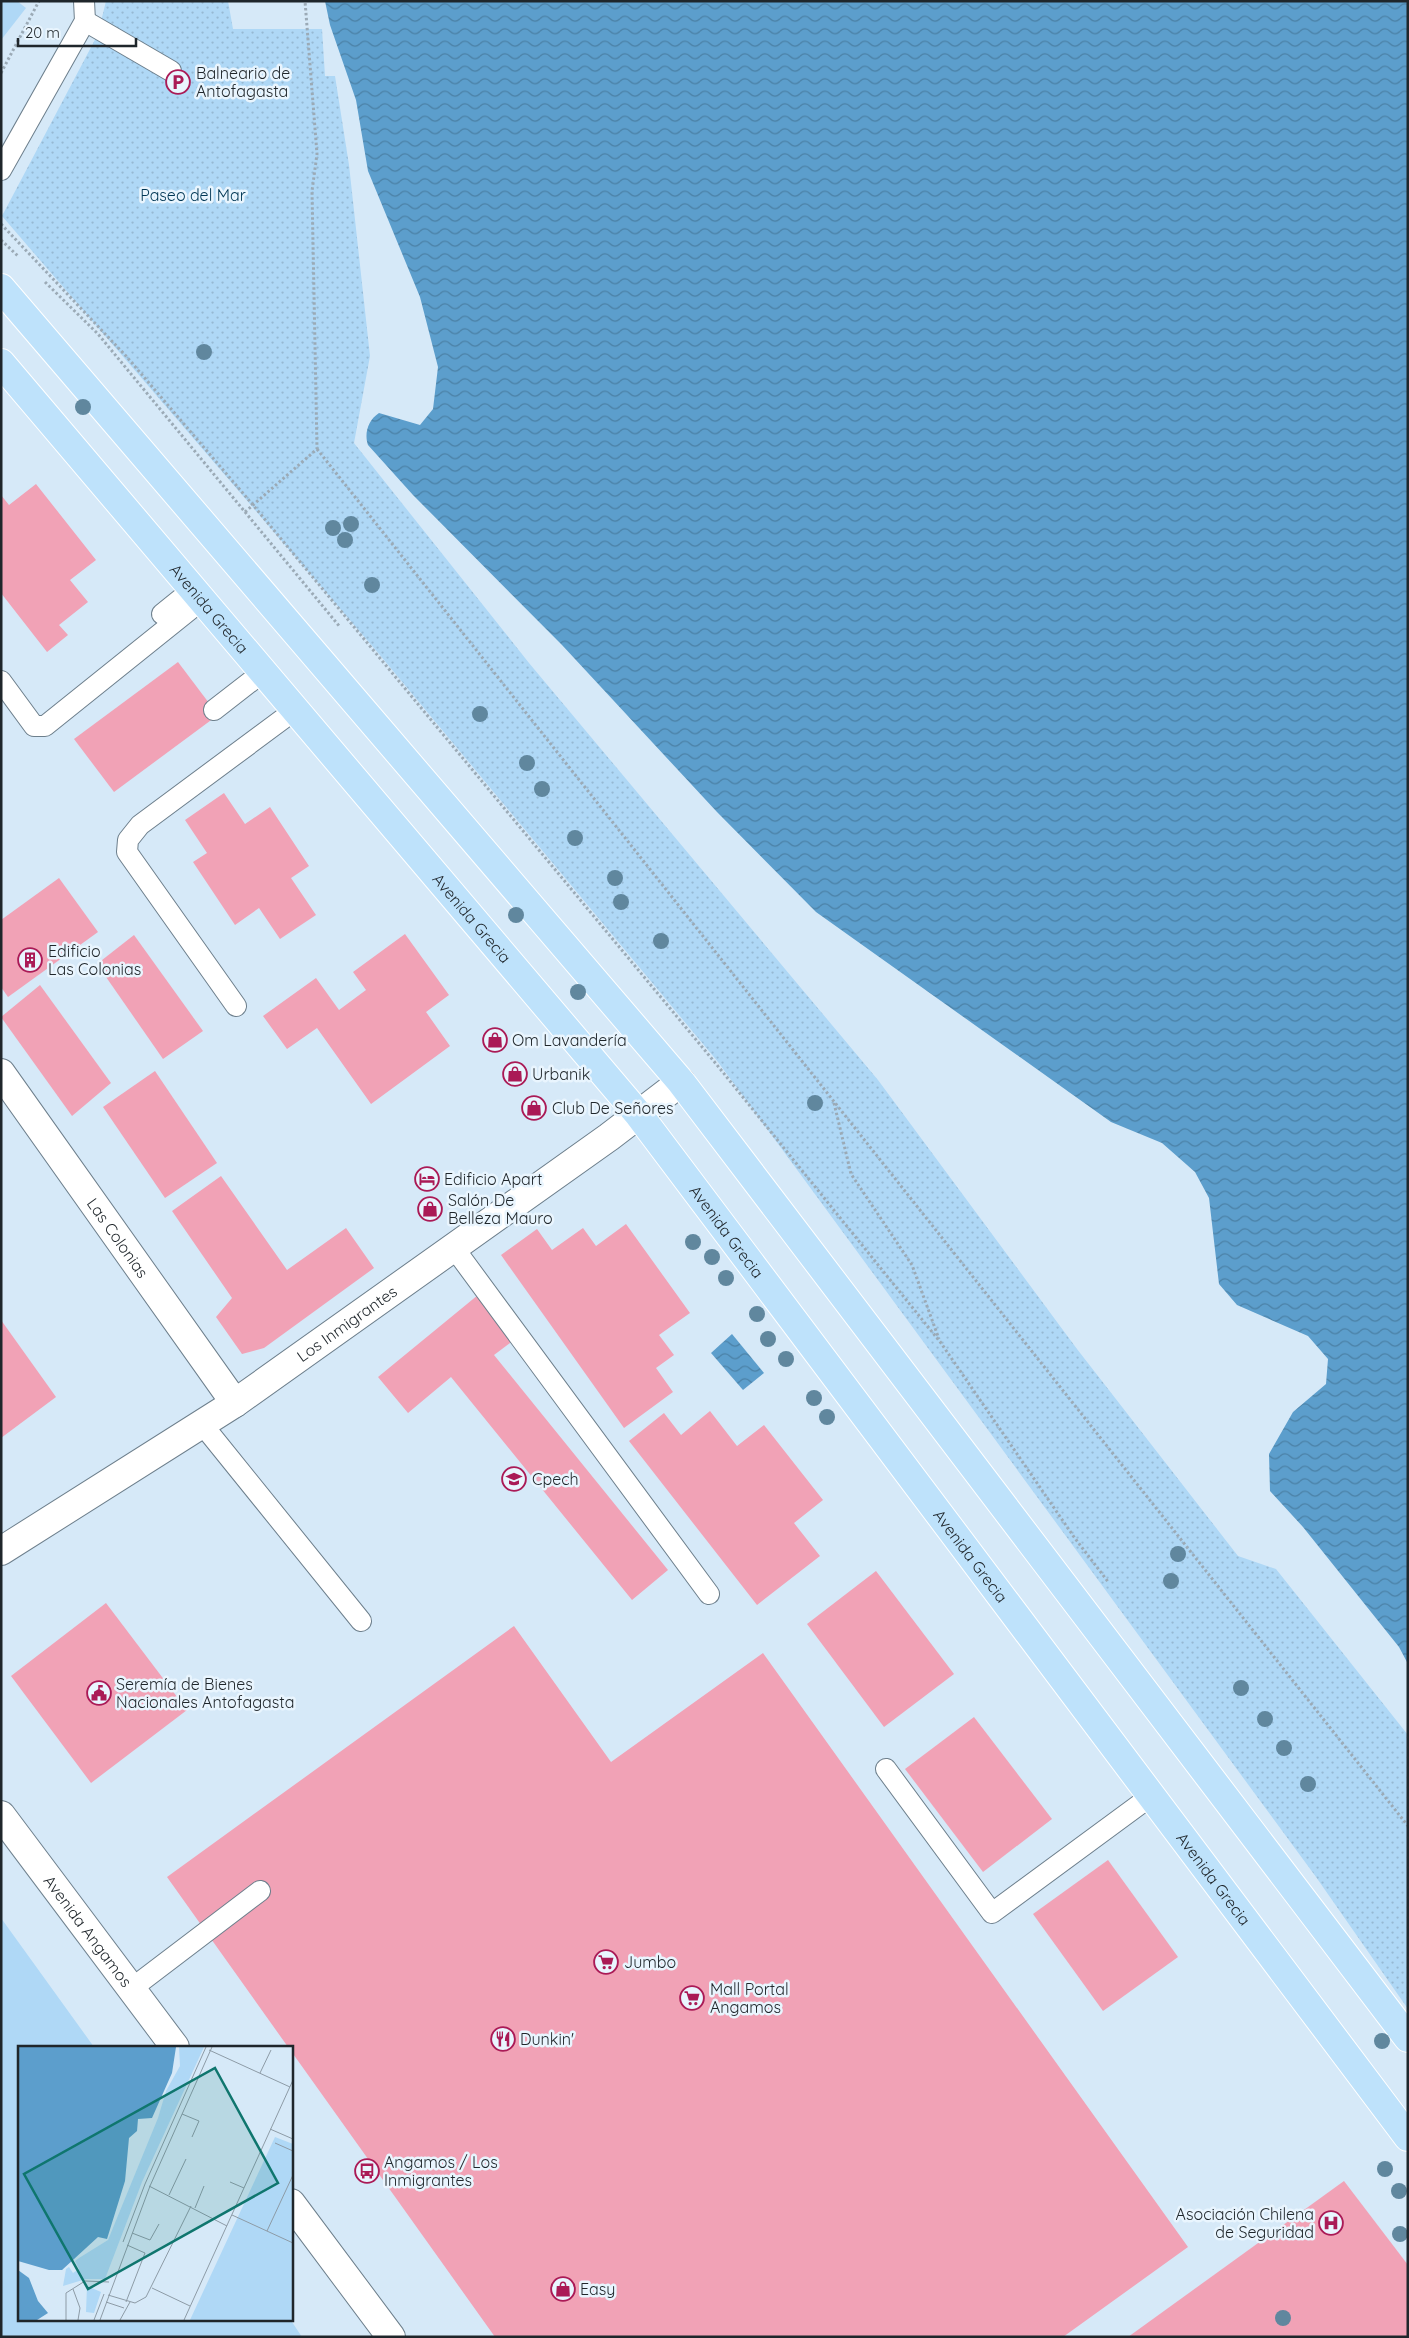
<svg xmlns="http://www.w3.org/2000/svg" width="1409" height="2338" font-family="Quicksand,sans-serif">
<defs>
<pattern id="park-dots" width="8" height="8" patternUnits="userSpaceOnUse" patternTransform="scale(1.25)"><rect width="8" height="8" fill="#afd8f6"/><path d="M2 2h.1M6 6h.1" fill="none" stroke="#96b9d3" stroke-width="1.8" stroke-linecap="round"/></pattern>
<pattern id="water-waves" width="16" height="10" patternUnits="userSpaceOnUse" patternTransform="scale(1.25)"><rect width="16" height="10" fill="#5c9ecc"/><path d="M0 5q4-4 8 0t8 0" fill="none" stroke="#4b81a6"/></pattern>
</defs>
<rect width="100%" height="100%" fill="#d6e9f8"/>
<g fill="#afd8f6">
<polygon points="1,1 17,1 26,8 1,40"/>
<polygon points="1,1918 94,2047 19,2047 19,2319 290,2319 302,2337 1,2337"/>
</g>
<polygon fill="url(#park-dots)" points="106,1 228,1 233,29 322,29 325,76 335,76 349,165 370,356 354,443 529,663 878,1080 1077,1349 1238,1556 1276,1569 1408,1735 1408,2009 1316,1877 718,1062 379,654 2,216 98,34"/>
<g fill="url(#water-waves)">
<path d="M325,1H1408V1664L1399,1647L1303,1527L1270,1491L1269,1454L1293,1412L1326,1384L1328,1359L1308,1336L1237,1305L1219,1284L1209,1198L1195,1172L1162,1143L1111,1122L816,912L717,812L562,645L413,495L368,445C364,434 368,420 379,413L420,425L433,409L438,367L420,297L368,171L356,100L330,25Z"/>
<polygon points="732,1334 764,1373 743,1390 711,1353"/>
</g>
<g fill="#f1a2b6">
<polygon points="36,484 96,560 70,580 88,602 59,625 68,635 47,652 1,593 1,495 9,505"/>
<polygon points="178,662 218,715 114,792 74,739"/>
<polygon points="224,793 245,824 270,807 309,866 291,878 316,915 280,939 259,908 235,925 193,862 207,853 185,820"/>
<polygon points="59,878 98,932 8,997 1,987 1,920"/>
<polygon points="405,934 449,995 426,1012 450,1046 371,1104 317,1028 287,1049 263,1016 316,978 339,1010 366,990 353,972"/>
<polygon points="134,935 203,1031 163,1059 97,964"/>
<polygon points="40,985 111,1083 72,1116 1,1017"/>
<polygon points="155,1071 217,1163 165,1198 103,1107"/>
<polygon points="221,1176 287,1270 346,1228 374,1268 264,1348 242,1354 216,1317 232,1298 172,1211"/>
<polygon points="626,1224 690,1313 659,1335 674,1355 656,1368 673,1392 624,1428 501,1255 537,1229 552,1250 583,1228 596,1246"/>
<polygon points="478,1295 514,1340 494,1355 668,1570 632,1600 451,1377 408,1413 378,1377"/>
<polygon points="1,1320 56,1397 1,1438"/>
<polygon points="710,1411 737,1446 764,1425 823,1500 794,1523 820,1556 757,1605 629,1441 664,1413 681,1435"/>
<polygon points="876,1571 954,1674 884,1727 807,1624"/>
<polygon points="106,1603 187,1710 91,1783 11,1676"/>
<polygon points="514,1626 611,1762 763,1653 1188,2247 1063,2337 495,2337 291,2051 291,2047 288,2047 167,1877"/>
<polygon points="974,1717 1052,1819 983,1872 905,1769"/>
<polygon points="1108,1860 1178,1957 1103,2011 1033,1914"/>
<polygon points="1344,2181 1408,2265 1408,2337 1128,2337"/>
</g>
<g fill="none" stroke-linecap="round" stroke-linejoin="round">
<g stroke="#6d7f8c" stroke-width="22">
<g id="service">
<polyline points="85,21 171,71"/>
<polyline points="1,170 85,21 84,1"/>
<polyline points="162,614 193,589"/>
<polyline points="1,681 34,726 45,726 202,600"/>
<polyline points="214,710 263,672"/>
<polyline points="236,1006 127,852 128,840 140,825 295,710"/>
<polyline points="454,1248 709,1594"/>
<polyline points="202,1424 361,1621"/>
<polyline points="886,1769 992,1913 1151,1796"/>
<polyline points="131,1989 260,1891"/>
</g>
</g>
<g stroke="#6d7f8c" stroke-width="30">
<g id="minor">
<path id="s1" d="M1,1073L235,1403"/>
<path id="s2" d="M1,1551L235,1403L609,1137L681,1082"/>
</g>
</g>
<g stroke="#6d7f8c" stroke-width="30">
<g id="secondary">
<path id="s3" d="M1,1815L175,2047"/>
<polyline points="291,2203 391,2337"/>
</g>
</g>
<g stroke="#fff" stroke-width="30">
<g id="trunk">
<polyline points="1,288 681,1082 1408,2038"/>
<path id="s4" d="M1,363L639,1115L1408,2137"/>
</g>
</g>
<g stroke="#9baab6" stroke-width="3" stroke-dasharray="2.5 2.5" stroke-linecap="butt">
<polyline points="1,73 39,1"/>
<polyline points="1,224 126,356 253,505 717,1065 941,1343 1074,1537 1109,1583"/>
<polyline points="1,240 19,257"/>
<polyline points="45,282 98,334 340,627"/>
<polyline points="317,449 1408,1826"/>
<polyline points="245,512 317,449 312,191 317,154 305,1"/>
<polyline points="834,1103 851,1174 912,1265 939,1339"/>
</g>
<use href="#service" stroke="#fff" stroke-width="20"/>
<use href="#minor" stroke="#fff" stroke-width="28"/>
<use href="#secondary" stroke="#fff" stroke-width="28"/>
<use href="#trunk" stroke="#bee2fb" stroke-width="28"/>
</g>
<g fill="#60879e">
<circle cx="204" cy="352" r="8"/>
<circle cx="83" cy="407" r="8"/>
<circle cx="351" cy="524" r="8"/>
<circle cx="333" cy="528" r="8"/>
<circle cx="345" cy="540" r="8"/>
<circle cx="372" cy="585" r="8"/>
<circle cx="480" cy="714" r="8"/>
<circle cx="527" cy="763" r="8"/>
<circle cx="542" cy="789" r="8"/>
<circle cx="575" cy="838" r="8"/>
<circle cx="615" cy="878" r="8"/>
<circle cx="621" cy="902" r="8"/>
<circle cx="516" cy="915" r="8"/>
<circle cx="661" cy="941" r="8"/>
<circle cx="578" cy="992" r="8"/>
<circle cx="815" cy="1103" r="8"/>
<circle cx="693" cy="1242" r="8"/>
<circle cx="712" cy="1257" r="8"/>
<circle cx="726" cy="1278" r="8"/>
<circle cx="757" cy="1314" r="8"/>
<circle cx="768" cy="1339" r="8"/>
<circle cx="786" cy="1359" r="8"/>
<circle cx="814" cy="1398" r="8"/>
<circle cx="827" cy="1417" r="8"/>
<circle cx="1178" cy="1554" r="8"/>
<circle cx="1171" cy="1581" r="8"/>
<circle cx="1241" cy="1688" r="8"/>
<circle cx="1265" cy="1719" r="8"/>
<circle cx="1284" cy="1748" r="8"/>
<circle cx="1308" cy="1784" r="8"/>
<circle cx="1382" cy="2041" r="8"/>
<circle cx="1385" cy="2169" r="8"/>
<circle cx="1399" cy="2191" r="8"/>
<circle cx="1400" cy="2234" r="8"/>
<circle cx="1283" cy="2318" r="8"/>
</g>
<defs>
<g id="parking-ring" transform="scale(1.25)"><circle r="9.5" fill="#e9f5fe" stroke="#aa1a56" stroke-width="1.5"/><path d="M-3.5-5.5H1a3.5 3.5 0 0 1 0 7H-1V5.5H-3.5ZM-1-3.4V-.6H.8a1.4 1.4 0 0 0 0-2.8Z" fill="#aa1a56"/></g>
<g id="building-ring" transform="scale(1.25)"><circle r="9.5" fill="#e9f5fe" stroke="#aa1a56" stroke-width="1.5"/><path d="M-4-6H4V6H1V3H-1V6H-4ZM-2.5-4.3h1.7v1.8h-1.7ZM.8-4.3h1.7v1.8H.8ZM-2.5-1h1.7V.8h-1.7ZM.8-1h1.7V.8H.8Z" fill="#aa1a56"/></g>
<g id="shop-ring" transform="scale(1.25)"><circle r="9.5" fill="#e9f5fe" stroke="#aa1a56" stroke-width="1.5"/><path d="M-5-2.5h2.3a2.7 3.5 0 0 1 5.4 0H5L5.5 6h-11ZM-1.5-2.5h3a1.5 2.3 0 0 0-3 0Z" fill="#aa1a56"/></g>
<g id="hotel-ring" transform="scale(1.25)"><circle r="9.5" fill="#e9f5fe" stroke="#aa1a56" stroke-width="1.5"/><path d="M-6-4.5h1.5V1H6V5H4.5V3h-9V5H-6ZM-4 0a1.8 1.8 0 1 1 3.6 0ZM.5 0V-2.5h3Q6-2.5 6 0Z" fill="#aa1a56"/></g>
<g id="university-ring" transform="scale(1.25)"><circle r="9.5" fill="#e9f5fe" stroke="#aa1a56" stroke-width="1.5"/><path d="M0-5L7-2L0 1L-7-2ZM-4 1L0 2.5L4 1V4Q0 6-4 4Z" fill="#aa1a56"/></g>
<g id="civic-ring" transform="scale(1.25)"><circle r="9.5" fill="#e9f5fe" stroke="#aa1a56" stroke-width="1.5"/><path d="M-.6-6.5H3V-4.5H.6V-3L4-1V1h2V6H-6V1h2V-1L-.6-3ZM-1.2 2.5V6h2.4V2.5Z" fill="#aa1a56"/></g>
<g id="supermarket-ring" transform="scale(1.25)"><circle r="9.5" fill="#e9f5fe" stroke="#aa1a56" stroke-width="1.5"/><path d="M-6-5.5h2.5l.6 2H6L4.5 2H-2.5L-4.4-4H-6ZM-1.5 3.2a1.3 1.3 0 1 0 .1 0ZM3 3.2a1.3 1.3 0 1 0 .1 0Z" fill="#aa1a56"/></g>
<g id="restaurant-ring" transform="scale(1.25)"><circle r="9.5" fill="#e9f5fe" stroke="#aa1a56" stroke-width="1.5"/><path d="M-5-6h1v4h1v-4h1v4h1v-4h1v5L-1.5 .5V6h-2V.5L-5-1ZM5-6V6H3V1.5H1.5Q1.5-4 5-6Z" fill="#aa1a56"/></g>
<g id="bus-ring" transform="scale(1.25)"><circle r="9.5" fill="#e9f5fe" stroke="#aa1a56" stroke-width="1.5"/><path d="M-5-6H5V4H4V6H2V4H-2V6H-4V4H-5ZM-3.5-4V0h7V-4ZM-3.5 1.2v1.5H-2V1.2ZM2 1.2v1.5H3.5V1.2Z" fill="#aa1a56"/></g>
<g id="hospital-ring" transform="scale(1.25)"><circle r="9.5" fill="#e9f5fe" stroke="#aa1a56" stroke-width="1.5"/><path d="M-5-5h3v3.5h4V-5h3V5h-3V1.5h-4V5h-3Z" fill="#aa1a56"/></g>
</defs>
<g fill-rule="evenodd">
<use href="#parking-ring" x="178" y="82"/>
<use href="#building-ring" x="30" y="960"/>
<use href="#shop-ring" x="495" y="1040"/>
<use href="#shop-ring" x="515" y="1074"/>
<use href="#shop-ring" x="534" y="1108"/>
<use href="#hotel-ring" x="427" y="1179"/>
<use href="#shop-ring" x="430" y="1209"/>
<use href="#university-ring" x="514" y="1479"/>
<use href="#civic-ring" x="99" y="1693"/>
<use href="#supermarket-ring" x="606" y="1962"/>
<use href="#supermarket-ring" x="692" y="1998"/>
<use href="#restaurant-ring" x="503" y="2039"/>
<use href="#bus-ring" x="367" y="2171"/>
<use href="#hospital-ring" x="1331" y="2223"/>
<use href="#shop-ring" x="563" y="2289"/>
</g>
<g text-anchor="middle" stroke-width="5" stroke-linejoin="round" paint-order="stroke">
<g font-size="16" fill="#1f262b" stroke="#e9f5fe" text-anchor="start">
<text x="196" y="79">Balneario de<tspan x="196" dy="18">Antofagasta</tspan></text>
<text x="48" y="957">Edificio<tspan x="48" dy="18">Las Colonias</tspan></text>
<text x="512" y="1046">Om Lavandería</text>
<text x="532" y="1080">Urbanik</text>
<text x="552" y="1114">Club De Señores</text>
<text x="444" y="1185">Edificio Apart</text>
<text x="448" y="1206">Salón De<tspan x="448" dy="18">Belleza Mauro</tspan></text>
<text x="532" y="1485">Cpech</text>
<text x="116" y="1690">Seremía de Bienes<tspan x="116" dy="18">Nacionales Antofagasta</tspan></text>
<text x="624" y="1968">Jumbo</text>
<text x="710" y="1995">Mall Portal<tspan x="710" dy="18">Angamos</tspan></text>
<text x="520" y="2045">Dunkin'</text>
<text x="384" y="2168">Angamos / Los<tspan x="384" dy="18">Inmigrantes</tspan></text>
<text x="1314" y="2220" text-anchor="end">Asociación Chilena<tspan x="1314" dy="18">de Seguridad</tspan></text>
<text x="580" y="2295">Easy</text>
</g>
<g font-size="16" fill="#003755" stroke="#e9f5fe">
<text x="193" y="201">Paseo del Mar</text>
</g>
<g font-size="16" fill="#1f262b" stroke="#e9f5fe">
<text dy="6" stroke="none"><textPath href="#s4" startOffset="322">Avenida Grecia</textPath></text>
<text dy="6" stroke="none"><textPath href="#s4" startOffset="728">Avenida Grecia</textPath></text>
<text dy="6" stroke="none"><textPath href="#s4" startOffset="1132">Avenida Grecia</textPath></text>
<text dy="6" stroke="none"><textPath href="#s1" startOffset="202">Las Colonias</textPath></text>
<text dy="6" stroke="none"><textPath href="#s2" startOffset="414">Los Inmigrantes</textPath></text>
<text dy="6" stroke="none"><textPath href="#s4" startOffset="1538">Avenida Grecia</textPath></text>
<text dy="6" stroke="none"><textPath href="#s4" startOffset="1942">Avenida Grecia</textPath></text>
<text dy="6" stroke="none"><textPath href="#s3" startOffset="145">Avenida Angamos</textPath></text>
</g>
</g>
<g transform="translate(18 2046)">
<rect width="275" height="275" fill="#d6e9f8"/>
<path d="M257,91L275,98V274H172ZM69,240L83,246L76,267L68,266Z" fill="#afd8f6"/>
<path d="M161,1H186L124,136L87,233H68L45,240L48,223L51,221L55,227L61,223L57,215L61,212L90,194L140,72L148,45L162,20Z" fill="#afd8f6"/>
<path d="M0,1H158L154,27L134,72L120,73L119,85L111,92L107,135L89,193L80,191L44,224H31L0,215ZM0,224L11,232L20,255L30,267L19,274H0Z" fill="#5c9ecc"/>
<path fill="none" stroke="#8d9ba6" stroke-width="1" d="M191,4L272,41M242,27L253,4M164,68L181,75L174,91M252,83L275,93M257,97L275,105M212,136L226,142M131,140L209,180M151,149L168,113M177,162L186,140M214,169L275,197M249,185L275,129M114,187L132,194L141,178M105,196L127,138L188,1M134,242L172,260M55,243L62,262L60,274M90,249L117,257L128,251L173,160M88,256L106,262M108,256L127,207L109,199M48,274V247L67,235L91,236M76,274L86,248M82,274L132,140L194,1M102,274L112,256M166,274L275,34"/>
<path fill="#0f766e" fill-opacity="0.15" stroke="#0f766e" stroke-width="2.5" d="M197,22L260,137L70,243L6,128Z"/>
<rect width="275" height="275" fill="none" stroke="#1f262b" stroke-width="2.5"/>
</g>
<rect width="1409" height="2338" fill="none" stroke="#1f262b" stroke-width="5"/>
<path d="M18 38v8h118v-8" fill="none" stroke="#1f262b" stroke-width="2.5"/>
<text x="25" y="38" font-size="15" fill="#1f262b" stroke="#e9f5fe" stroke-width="4" paint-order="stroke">20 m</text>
</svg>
